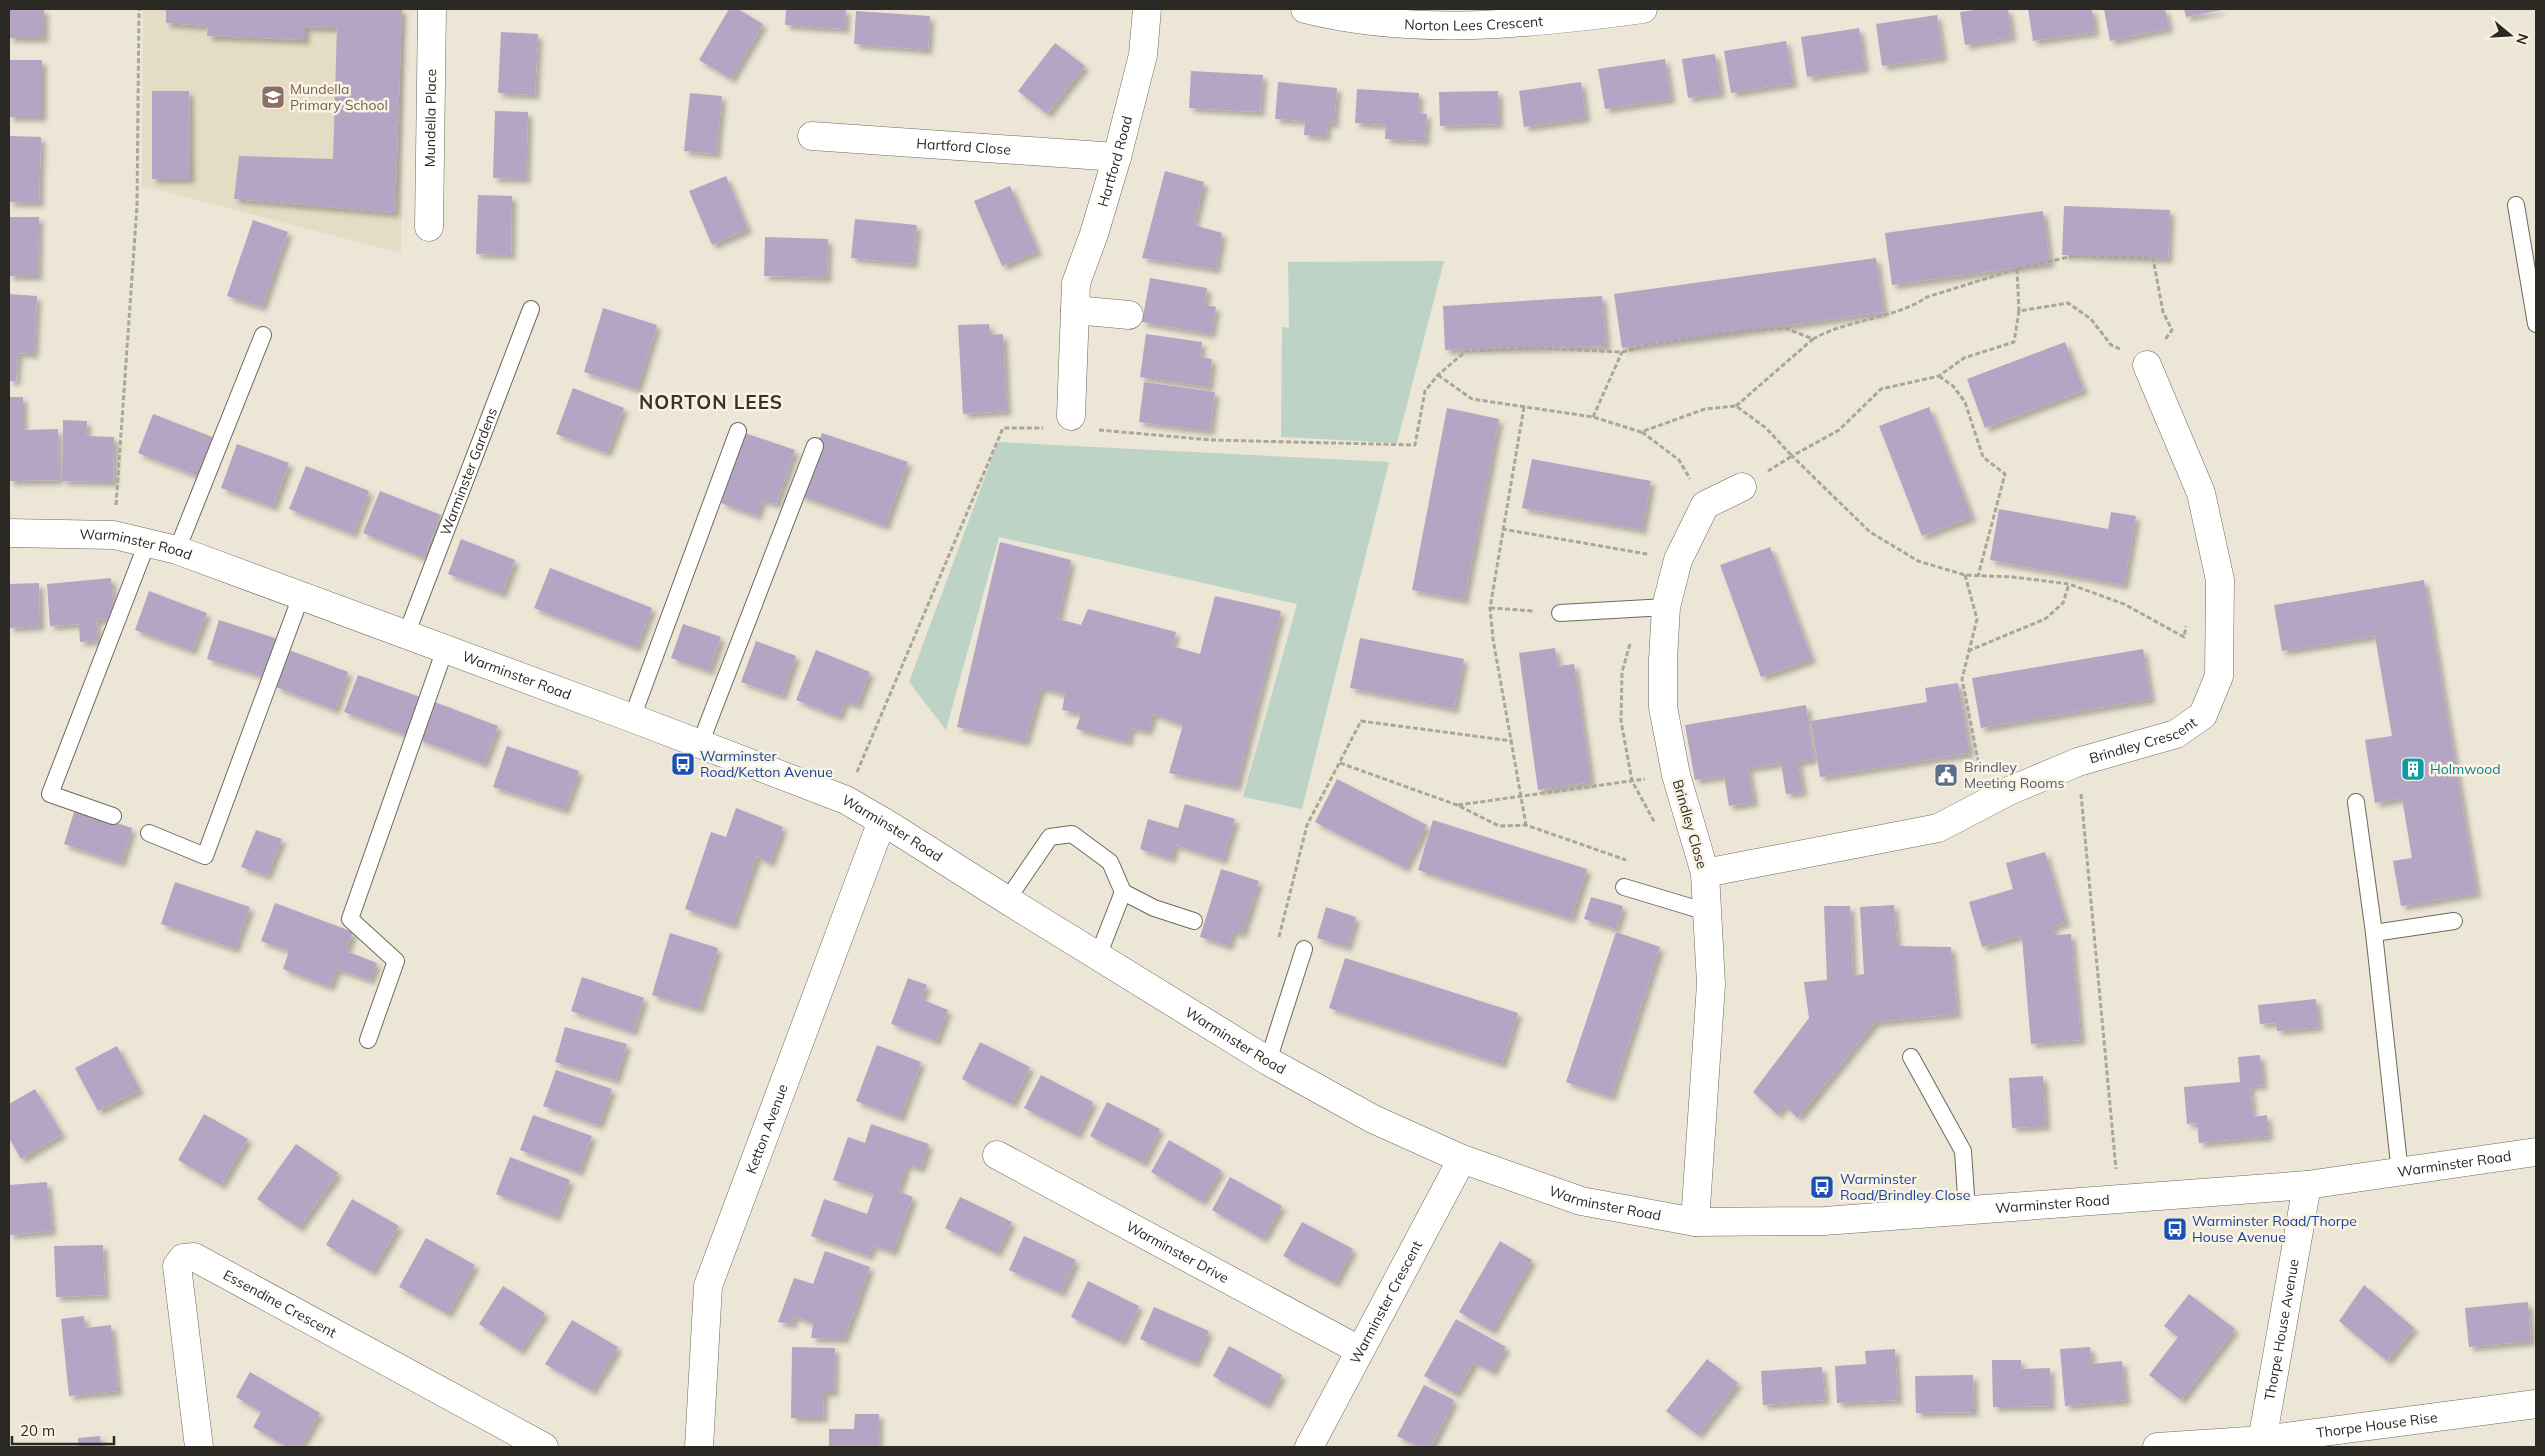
<svg xmlns="http://www.w3.org/2000/svg" width="2545" height="1456" font-family="Mulish,sans-serif">
<defs>
<filter id="shadow"><feDropShadow dx="4.5" dy="4.5" stdDeviation="2.5" flood-color="#0004"/></filter>
</defs>
<rect width="100%" height="100%" fill="#ece6d7"/>
<polygon fill="#e5dcc6" points="143,9 405,9 401,253 142,186"/>
<g fill="#bcd3c5">
<polygon points="1444,261 1397,443 1281,437 1282,327 1289,328 1288,262"/>
<polygon points="998,442 1389,462 1302,809 1243,797 1297,604 999,537 946,730 909,682"/>
</g>
<g fill="#b5a5c4" filter="url(#shadow)">
<rect x="9" y="9" width="35" height="29"/>
<polygon points="166,9 402,9 395,213 234,199 239,156 333,159 337,28 305,27 305,40 207,36 208,26 166,23"/>
<polygon points="729,9 738,9 763,24 731,79 699,60"/>
<polygon points="786,9 846,9 845,29 785,25"/>
<polygon points="1983,9 2008,9 2012,37 1965,45 1960,12"/>
<polygon points="2028,9 2092,9 2095,32 2033,41"/>
<polygon points="2104,9 2165,9 2169,28 2110,41"/>
<polygon points="2184,9 2221,9 2221,10 2186,17"/>
<polygon points="856,11 930,16 928,50 854,44"/>
<polygon points="1937,15 1943,57 1882,66 1876,24"/>
<polygon points="1859,28 1865,68 1807,77 1801,37"/>
<polygon points="501,32 538,34 535,95 498,93"/>
<polygon points="1786,41 1793,83 1731,93 1724,51"/>
<polygon points="1055,43 1085,66 1047,114 1018,91"/>
<polygon points="1715,54 1721,93 1688,98 1682,59"/>
<polygon points="1665,59 1671,99 1605,109 1598,69"/>
<rect x="9" y="60" width="33" height="57"/>
<polygon points="1191,71 1263,75 1260,112 1189,108"/>
<polygon points="1278,82 1337,88 1334,124 1327,123 1326,137 1304,135 1305,121 1275,119"/>
<polygon points="1581,82 1586,118 1524,127 1519,91"/>
<polygon points="1357,89 1419,93 1418,113 1427,114 1425,141 1385,139 1386,125 1355,123"/>
<polygon points="152,91 189,91 190,179 152,179"/>
<polygon points="1498,91 1499,124 1440,126 1439,92"/>
<polygon points="690,93 722,96 716,154 684,151"/>
<polygon points="495,111 528,112 526,179 493,178"/>
<polygon points="9,136 41,137 39,203 9,202"/>
<polygon points="1165,171 1204,182 1194,225 1222,233 1216,269 1142,258"/>
<polygon points="726,176 748,229 712,245 689,191"/>
<polygon points="1010,186 1038,251 1002,266 974,201"/>
<polygon points="478,195 512,196 511,255 476,254"/>
<polygon points="2064,206 2170,210 2168,259 2062,255"/>
<polygon points="2043,211 2050,263 1892,285 1885,233"/>
<polygon points="9,217 39,217 38,276 9,276"/>
<polygon points="855,219 917,225 913,264 851,258"/>
<polygon points="253,220 288,232 262,307 227,296"/>
<polygon points="765,237 828,239 827,278 764,276"/>
<polygon points="1876,258 1884,312 1622,348 1614,294"/>
<polygon points="1150,278 1207,288 1205,305 1216,307 1211,334 1142,322"/>
<polygon points="9,294 37,296 34,354 18,353 16,381 9,381"/>
<polygon points="1602,296 1606,346 1445,350 1443,306"/>
<polygon points="603,308 657,325 637,389 584,372"/>
<polygon points="989,324 990,335 1003,334 1007,411 963,414 958,325"/>
<polygon points="1146,334 1202,342 1200,357 1212,359 1209,387 1140,377"/>
<polygon points="2065,342 2084,390 1985,428 1967,379"/>
<polygon points="1144,382 1215,392 1210,431 1139,422"/>
<polygon points="573,388 624,408 607,453 556,434"/>
<polygon points="9,397 23,397 23,430 58,429 59,480 9,481"/>
<polygon points="1929,407 1972,517 1922,536 1879,426"/>
<polygon points="1447,408 1499,419 1464,600 1412,590"/>
<polygon points="153,414 215,438 200,477 138,453"/>
<polygon points="63,420 87,421 86,436 114,437 113,482 62,481"/>
<polygon points="745,433 795,450 776,504 762,500 757,516 721,503"/>
<polygon points="822,433 908,462 885,526 799,495"/>
<polygon points="237,444 289,463 273,507 221,488"/>
<polygon points="1532,459 1651,481 1642,530 1522,508"/>
<polygon points="306,466 369,491 353,534 289,509"/>
<polygon points="380,491 441,515 424,558 363,533"/>
<polygon points="1999,509 2108,529 2111,512 2136,516 2124,585 1990,560"/>
<polygon points="461,539 515,560 502,594 448,574"/>
<polygon points="1000,542 1071,560 1058,619 1081,625 1088,609 1176,632 1172,646 1200,654 1215,596 1281,611 1236,787 1169,773 1183,725 1153,714 1148,731 1131,728 1128,742 1076,729 1081,714 1062,710 1065,694 1041,688 1025,742 957,727"/>
<polygon points="1770,547 1812,659 1761,677 1720,565"/>
<polygon points="550,568 652,608 636,648 534,608"/>
<polygon points="111,578 115,619 96,620 98,640 80,642 79,624 50,626 47,584"/>
<polygon points="2424,580 2477,893 2401,906 2393,861 2412,858 2402,798 2375,803 2365,740 2392,736 2375,636 2282,651 2274,605"/>
<polygon points="39,583 40,626 9,628 9,584"/>
<polygon points="149,591 207,613 192,651 135,630"/>
<polygon points="219,620 284,641 272,679 207,659"/>
<polygon points="683,624 721,637 709,671 671,658"/>
<polygon points="1360,638 1464,659 1454,709 1350,688"/>
<polygon points="756,641 796,656 782,696 741,682"/>
<polygon points="1555,648 1558,666 1574,664 1591,782 1538,790 1519,653"/>
<polygon points="2143,649 2151,699 1981,728 1972,678"/>
<polygon points="289,650 348,672 335,710 276,687"/>
<polygon points="816,650 870,672 857,706 845,701 839,717 796,700"/>
<polygon points="358,675 423,698 409,736 344,712"/>
<polygon points="1958,683 1970,753 1820,777 1811,721 1927,702 1925,688"/>
<polygon points="432,701 498,726 484,764 418,739"/>
<polygon points="1806,705 1814,759 1798,762 1803,792 1786,794 1781,763 1748,768 1754,802 1729,806 1724,776 1695,780 1685,725"/>
<polygon points="507,746 579,771 565,810 493,787"/>
<polygon points="1337,779 1427,825 1405,868 1315,822"/>
<polygon points="1185,804 1235,819 1223,860 1175,845 1171,859 1140,849 1148,819 1178,828"/>
<polygon points="736,808 783,827 770,863 757,856 733,925 685,909 711,832 726,837"/>
<polygon points="75,809 132,828 121,863 64,844"/>
<polygon points="1433,820 1587,869 1571,919 1418,870"/>
<polygon points="256,830 282,839 267,876 241,867"/>
<polygon points="2045,852 2066,922 2052,927 2056,935 2071,934 2081,1040 2031,1044 2022,938 2020,936 1982,947 1969,902 2013,889 2006,863"/>
<polygon points="1221,869 1259,881 1242,934 1233,931 1229,946 1200,937"/>
<polygon points="175,882 250,907 235,949 161,924"/>
<polygon points="1591,897 1623,906 1616,929 1584,919"/>
<polygon points="275,903 353,932 346,951 377,963 370,980 337,969 330,987 283,969 289,951 261,941"/>
<polygon points="1894,905 1897,946 1951,947 1957,1014 1875,1022 1798,1118 1784,1105 1778,1115 1753,1092 1809,1018 1804,982 1827,980 1824,906 1850,906 1853,976 1864,974 1860,907"/>
<polygon points="1326,907 1356,917 1347,947 1317,938"/>
<polygon points="1616,932 1660,947 1611,1097 1566,1082"/>
<polygon points="670,933 718,948 699,1009 652,995"/>
<polygon points="1345,958 1518,1013 1502,1064 1329,1008"/>
<polygon points="582,977 644,998 633,1032 571,1011"/>
<polygon points="908,978 927,985 921,999 948,1010 936,1041 891,1024"/>
<polygon points="2316,999 2319,1027 2277,1031 2276,1023 2260,1024 2258,1005"/>
<polygon points="565,1027 627,1044 616,1080 555,1062"/>
<polygon points="980,1042 1030,1067 1012,1104 962,1079"/>
<polygon points="877,1045 921,1062 900,1118 856,1101"/>
<polygon points="117,1046 140,1090 98,1111 75,1068"/>
<polygon points="2260,1055 2263,1085 2250,1086 2253,1117 2267,1115 2269,1136 2199,1143 2197,1123 2187,1124 2184,1087 2240,1082 2238,1057"/>
<polygon points="556,1070 612,1089 599,1125 543,1106"/>
<polygon points="1041,1075 1093,1102 1077,1135 1024,1108"/>
<polygon points="2043,1076 2046,1126 2012,1128 2009,1078"/>
<polygon points="35,1089 62,1134 21,1159 9,1138 9,1104"/>
<polygon points="1107,1102 1160,1129 1143,1163 1090,1136"/>
<polygon points="204,1114 248,1139 221,1185 178,1160"/>
<polygon points="533,1115 592,1136 579,1172 520,1150"/>
<polygon points="871,1124 929,1144 920,1169 907,1164 898,1191 913,1197 893,1252 873,1245 869,1256 811,1236 824,1199 867,1214 874,1194 833,1180 848,1137 865,1143"/>
<polygon points="1169,1140 1221,1170 1202,1202 1151,1172"/>
<polygon points="296,1144 338,1173 299,1228 257,1199"/>
<polygon points="510,1157 570,1180 556,1217 496,1194"/>
<polygon points="1230,1177 1282,1206 1263,1239 1212,1210"/>
<polygon points="47,1182 52,1231 9,1235 9,1185"/>
<polygon points="960,1197 1012,1222 997,1253 945,1228"/>
<polygon points="352,1199 399,1226 372,1272 326,1245"/>
<polygon points="1302,1222 1353,1249 1335,1283 1283,1256"/>
<polygon points="1024,1236 1076,1260 1061,1293 1009,1270"/>
<polygon points="426,1238 475,1265 448,1314 399,1287"/>
<polygon points="1500,1241 1532,1260 1492,1331 1459,1312"/>
<polygon points="103,1245 105,1295 56,1297 54,1246"/>
<polygon points="825,1251 870,1267 844,1339 811,1338 813,1323 794,1316 792,1324 778,1322 794,1278 813,1284"/>
<polygon points="1088,1281 1139,1306 1122,1342 1071,1317"/>
<polygon points="2364,1285 2414,1328 2387,1361 2339,1321"/>
<polygon points="503,1286 545,1313 520,1351 479,1324"/>
<polygon points="2189,1294 2235,1329 2181,1400 2149,1375 2178,1337 2164,1326"/>
<polygon points="2528,1302 2531,1341 2469,1347 2465,1308"/>
<polygon points="1154,1307 1209,1331 1195,1363 1140,1339"/>
<polygon points="84,1316 85,1328 111,1325 118,1391 69,1396 61,1319"/>
<polygon points="1456,1319 1506,1347 1492,1372 1474,1362 1456,1394 1424,1376"/>
<polygon points="572,1320 618,1347 592,1391 545,1364"/>
<polygon points="1229,1346 1282,1375 1266,1405 1213,1376"/>
<polygon points="792,1347 835,1348 834,1392 824,1392 823,1418 791,1418"/>
<polygon points="2090,1347 2092,1364 2122,1361 2126,1400 2065,1406 2060,1349"/>
<polygon points="1895,1349 1898,1400 1837,1403 1835,1366 1866,1364 1865,1351"/>
<polygon points="1707,1359 1738,1383 1698,1435 1666,1411"/>
<polygon points="1992,1360 2021,1360 2021,1369 2050,1368 2051,1406 1993,1407"/>
<polygon points="1822,1367 1825,1400 1763,1405 1761,1371"/>
<polygon points="250,1372 320,1413 300,1447 287,1447 253,1427 261,1412 236,1397"/>
<polygon points="1973,1375 1974,1412 1916,1413 1915,1376"/>
<polygon points="1424,1385 1454,1400 1431,1447 1420,1447 1397,1436"/>
<polygon points="855,1414 879,1414 878,1447 829,1447 829,1429 854,1429"/>
<polygon points="100,1436 101,1447 79,1447 78,1438"/>
</g>
<g fill="none" stroke-linecap="round" stroke-linejoin="round">
<g stroke="#6f695c" stroke-width="18">
<g id="service">
<polyline points="2516,205 2536,324"/>
<polyline points="177,550 263,335"/>
<polyline points="1560,613 1666,607"/>
<path id="s1" d="M406,635L531,309"/>
<polyline points="632,718 738,431"/>
<polyline points="700,744 815,446"/>
<polyline points="2356,802 2374,933 2400,1173"/>
<polyline points="113,816 50,794 147,543"/>
<polyline points="149,833 205,856 301,596"/>
<polyline points="1624,887 1707,912"/>
<polyline points="1123,892 1154,908 1194,921"/>
<polyline points="1007,900 1050,837 1072,834 1110,862 1123,892 1098,956"/>
<polyline points="2374,933 2454,921"/>
<polyline points="368,1040 396,961 350,919 445,649"/>
<polyline points="1911,1057 1963,1151 1967,1211"/>
<polyline points="1268,1061 1304,949"/>
</g>
</g>
<g stroke="#6f695c" stroke-width="29">
<g id="minor">
<path id="s2" d="M1305,9C1416,37 1531,24 1643,9"/>
<path id="s3" d="M812,136L1117,157"/>
<path id="s4" d="M429,227L432,9"/>
<polyline points="1075,310 1129,315"/>
<path id="s5" d="M1071,416L1076,283L1094,234L1117,157L1143,55L1147,9"/>
<path id="s6" d="M9,533L114,535L177,550L632,718L846,800L892,827L1007,900L1268,1061L1373,1119L1462,1159L1581,1201L1695,1222L1824,1221L2307,1185L2536,1152"/>
<path id="s7" d="M1705,873L1938,828L2009,791L2078,762L2176,734L2203,715L2219,676L2220,580L2201,493L2147,365"/>
<path id="s8" d="M997,1155L1359,1350"/>
<polyline points="1695,1222 1711,984 1705,873 1676,775 1663,707 1663,660 1666,607 1678,560 1705,505 1742,487"/>
<path id="s9" d="M199,1447L177,1266L183,1258L194,1257L544,1447"/>
<path id="s10" d="M699,1447L708,1286L882,821"/>
<path id="s11" d="M1309,1447L1462,1159"/>
<path id="s12" d="M2157,1447L2263,1440L2536,1404"/>
<path id="s13" d="M2261,1447L2307,1185"/>
</g>
</g>
<g stroke="#aaa69a" stroke-width="3" stroke-dasharray="5 2.5" stroke-linecap="butt">
<polyline points="2017,269 2019,311"/>
<polyline points="2120,349 2111,345 2091,319 2068,303 2019,311 2014,342 1964,358 1939,376 1881,389 1839,430 1792,456 1870,532 1918,561 1965,575 2013,577 2069,584 2124,604 2184,637 2186,626"/>
<polyline points="1438,375 1472,399 1593,417 1641,432 1705,409 1736,406 1766,428 1792,456 1768,471"/>
<polyline points="1939,376 1953,386 1965,402 1983,457 2005,474 1978,576"/>
<polyline points="1736,406 1813,339"/>
<polyline points="1524,407 1490,608 1493,639 1526,825"/>
<polyline points="1593,417 1622,352"/>
<path d="M1099,430L1211,440L1415,445L1425,391L1438,375L1466,351L1537,348L1622,352L1654,344L1749,330L1785,328L1813,339C1848,319 1895,319 1927,297L2017,269L2073,256L2153,258L2163,312L2172,330L2164,341"/>
<polyline points="1642,432 1679,460 1690,479"/>
<polyline points="116,505 137,206 139,9"/>
<polyline points="1502,529 1647,554"/>
<polyline points="1965,575 1977,619 1962,679 1979,765 1984,770"/>
<polyline points="1490,608 1534,611"/>
<polyline points="1630,644 1622,672 1621,721 1632,781 1655,823"/>
<polyline points="1968,651 2045,619 2063,603 2069,584"/>
<polyline points="1340,763 1457,805 1499,826 1526,825 1626,860"/>
<polyline points="857,772 1003,428 1043,428"/>
<polyline points="2081,794 2116,1169"/>
<polyline points="1458,805 1645,779"/>
<polyline points="1279,937 1307,825 1361,721 1512,741"/>
</g>
<use href="#service" stroke="#fff" stroke-width="16"/>
<use href="#minor" stroke="#fff" stroke-width="28"/>
</g>
<defs>
<g id="school-square" transform="scale(1.25)"><rect x="-9" y="-9" width="18" height="18" rx="4" fill="#8d6e63" stroke="#faf3e4"/><path d="M0-5L7-2L0 1L-7-2ZM-4 1L0 2.5L4 1V4Q0 6-4 4Z" fill="#fff"/></g>
<g id="bus-square" transform="scale(1.25)"><rect x="-9" y="-9" width="18" height="18" rx="4" fill="#1a4fb4" stroke="#faf3e4"/><path d="M-5-6H5V4H4V6H2V4H-2V6H-4V4H-5ZM-3.5-4V0h7V-4ZM-3.5 1.2v1.5H-2V1.2ZM2 1.2v1.5H3.5V1.2Z" fill="#fff"/></g>
<g id="building-square" transform="scale(1.25)"><rect x="-9" y="-9" width="18" height="18" rx="4" fill="#0f9aa8" stroke="#faf3e4"/><path d="M-4-6H4V6H1V3H-1V6H-4ZM-2.5-4.3h1.7v1.8h-1.7ZM.8-4.3h1.7v1.8H.8ZM-2.5-1h1.7V.8h-1.7ZM.8-1h1.7V.8H.8Z" fill="#fff"/></g>
<g id="civic-square" transform="scale(1.25)"><rect x="-9" y="-9" width="18" height="18" rx="4" fill="#5c6f8a" stroke="#faf3e4"/><path d="M-.6-6.5H3V-4.5H.6V-3L4-1V1h2V6H-6V1h2V-1L-.6-3ZM-1.2 2.5V6h2.4V2.5Z" fill="#fff"/></g>
</defs>
<g fill-rule="evenodd">
<use href="#school-square" x="273" y="97"/>
<use href="#bus-square" x="683" y="764"/>
<use href="#building-square" x="2413" y="769"/>
<use href="#civic-square" x="1946" y="775"/>
<use href="#bus-square" x="1822" y="1187"/>
<use href="#bus-square" x="2175" y="1229"/>
</g>
<g text-anchor="middle" stroke-width="5" stroke-linejoin="round" paint-order="stroke">
<g font-size="14" fill="#2b2923" stroke="#faf3e4">
<text dy="5" stroke="none"><textPath href="#s2" startOffset="170">Norton Lees Crescent</textPath></text>
<text dy="5" stroke="none"><textPath href="#s4" startOffset="109">Mundella Place</textPath></text>
<text dy="5" stroke="none"><textPath href="#s3" startOffset="152">Hartford Close</textPath></text>
<text dy="5" stroke="none"><textPath href="#s5" startOffset="261">Hartford Road</textPath></text>
<text dy="5" stroke="none"><textPath href="#s1" startOffset="175">Warminster Gardens</textPath></text>
<text dy="5" stroke="none"><textPath href="#s6" startOffset="128">Warminster Road</textPath></text>
<text dy="5" stroke="none"><textPath href="#s6" startOffset="532">Warminster Road</textPath></text>
<text dy="5" stroke="none"><textPath href="#s7" startOffset="461">Brindley Crescent</textPath></text>
<text transform="translate(1690 824) rotate(74)" y="5">Brindley Close</text>
<text dy="5" stroke="none"><textPath href="#s6" startOffset="938">Warminster Road</textPath></text>
<text dy="5" stroke="none"><textPath href="#s6" startOffset="1342">Warminster Road</textPath></text>
<text dy="5" stroke="none"><textPath href="#s10" startOffset="329">Ketton Avenue</textPath></text>
<text dy="5" stroke="none"><textPath href="#s6" startOffset="2602">Warminster Road</textPath></text>
<text dy="5" stroke="none"><textPath href="#s6" startOffset="1748">Warminster Road</textPath></text>
<text dy="5" stroke="none"><textPath href="#s6" startOffset="2198">Warminster Road</textPath></text>
<text dy="5" stroke="none"><textPath href="#s8" startOffset="205">Warminster Drive</textPath></text>
<text dy="5" stroke="none"><textPath href="#s11" startOffset="164">Warminster Crescent</textPath></text>
<text dy="5" stroke="none"><textPath href="#s9" startOffset="301">Essendine Crescent</textPath></text>
<text dy="5" stroke="none"><textPath href="#s13" startOffset="119">Thorpe House Avenue</textPath></text>
<text dy="5" stroke="none"><textPath href="#s12" startOffset="221">Thorpe House Rise</textPath></text>
</g>
<g font-size="14" fill="#785e54" stroke="#faf3e4" text-anchor="start">
<text x="290" y="94">Mundella<tspan x="290" dy="16">Primary School</tspan></text>
</g>
<g font-size="14" fill="#164399" stroke="#faf3e4" text-anchor="start">
<text x="700" y="761">Warminster<tspan x="700" dy="16">Road/Ketton Avenue</tspan></text>
<text x="1840" y="1184">Warminster<tspan x="1840" dy="16">Road/Brindley Close</tspan></text>
<text x="2192" y="1226">Warminster Road/Thorpe<tspan x="2192" dy="16">House Avenue</tspan></text>
</g>
<g font-size="14" fill="#4e5e75" stroke="#faf3e4" text-anchor="start">
<text x="1964" y="772">Brindley<tspan x="1964" dy="16">Meeting Rooms</tspan></text>
</g>
<g font-size="14" fill="#0d838f" stroke="#faf3e4" text-anchor="start">
<text x="2430" y="774">Holmwood</text>
</g>
<g font-size="19" font-weight="bold" letter-spacing="1" fill="#383428" stroke="#faf3e4">
<text x="711" y="409">NORTON LEES</text>
</g>
</g>
<rect width="2545" height="1456" fill="none" stroke="#2b2923" stroke-width="20"/>
<g transform="translate(2510 35) rotate(108)" stroke="#faf3e4" stroke-width="4" paint-order="stroke">
<path d="M0-4L9 19L0 12L-9 19Z" fill="#2b2923"/>
<text y="-8" font-size="14" font-weight="bold" text-anchor="middle" fill="#2b2923">N</text>
</g>
<path d="M12 1436v8h102v-8" fill="none" stroke="#2b2923" stroke-width="2.5"/>
<text x="20" y="1436" font-size="15" fill="#2b2923" stroke="#faf3e4" stroke-width="4" paint-order="stroke">20 m</text>
</svg>
